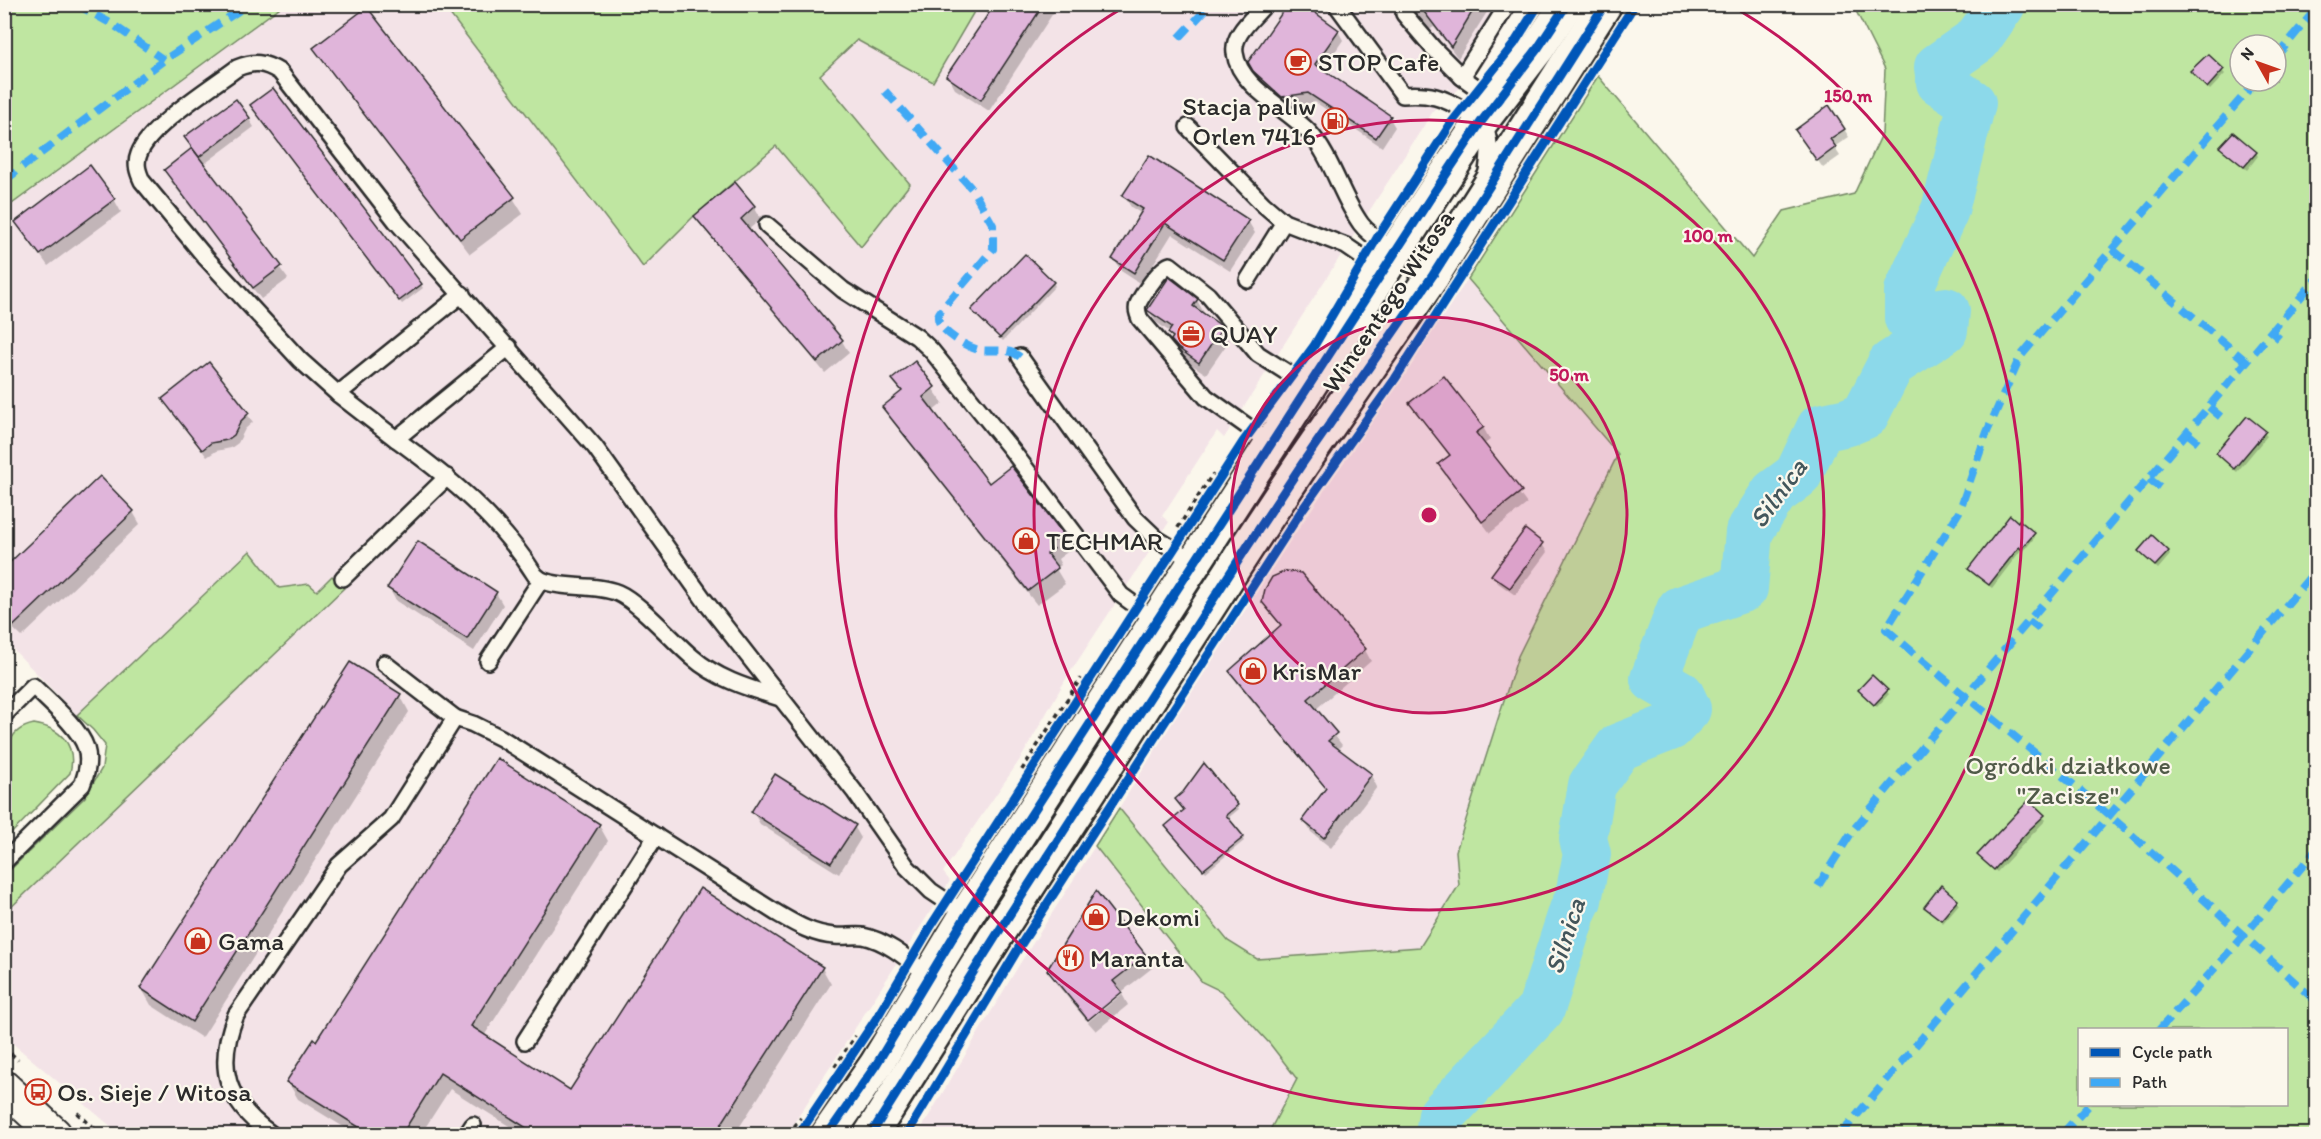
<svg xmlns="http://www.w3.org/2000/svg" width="2321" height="1139" font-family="Itim,sans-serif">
<rect width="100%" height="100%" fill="#fbf7ec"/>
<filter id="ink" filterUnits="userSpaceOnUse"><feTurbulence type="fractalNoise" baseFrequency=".0167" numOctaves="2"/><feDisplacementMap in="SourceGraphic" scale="12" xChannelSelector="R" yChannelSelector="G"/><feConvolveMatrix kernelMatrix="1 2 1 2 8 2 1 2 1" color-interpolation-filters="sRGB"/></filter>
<g filter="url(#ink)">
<g fill="#f3e3e7">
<polygon points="284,5 443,5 643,267 694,216 776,146 861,246 910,184 820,75 857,40 933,82 978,5 1519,5 1482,65 1454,94 1448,88 1224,438 1217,431 1162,516 1169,522 1067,677 1021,758 943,872 950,881 787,1134 120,1134 5,1037 5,913 344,587 317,591 309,584 279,588 250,551 77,715 5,641 4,211"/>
<polygon points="1468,279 1618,454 1518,656 1456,851 1460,885 1420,947 1257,959 1228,941 1119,808 1186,701 1286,547"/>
<polygon points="1095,846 1202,982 1221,990 1270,1044 1297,1079 1268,1134 918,1134 1019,965"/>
</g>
<g fill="#bfe6a1" stroke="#758866" stroke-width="1.5" fill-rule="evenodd">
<polygon points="5,4 283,4 283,5 5,209"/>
<polygon points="443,5 978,5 933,82 857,40 820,75 910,184 861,247 776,146 694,216 643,267"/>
<path d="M1853,5H2316V1134H1268L1297,1079L1270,1044L1221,991L1202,982L1095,846L1119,808L1228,941L1257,959L1420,947L1459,885L1456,851L1518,656L1618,454L1468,279L1598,76L1752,258L1784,211L1854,194L1882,134L1885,69ZM2240,45H2276V81H2240ZM2080,1030H2286V1104H2080Z"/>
<polygon points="250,551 279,588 309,584 317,591 332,576 344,588 5,913 5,875 85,797 102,768 105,745 93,730 77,715"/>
<path d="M34,724C61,728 77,745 70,773L5,840L4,791L8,787C8,760 0,731 34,724Z"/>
</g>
<g fill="#0003">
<polygon points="996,4 1059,4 989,111 955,89 948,76"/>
<polygon points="1409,4 1486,4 1489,9 1458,58 1434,27 1429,30"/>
<polygon points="1338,31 1343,40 1322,71 1389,117 1395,127 1382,147 1315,102 1289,107 1261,81 1250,62"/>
<polygon points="315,48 513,198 523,214 470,254 325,64"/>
<polygon points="2208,56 2225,74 2210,90 2192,72"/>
<polygon points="254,109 421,285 423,288 402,304"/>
<polygon points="249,119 254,127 203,165 288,279 261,299 172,183 165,170 193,149 186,138"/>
<polygon points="1844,129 1849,137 1834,147 1840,156 1823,168 1802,138"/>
<polygon points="2221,147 2256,153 2258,156 2247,170"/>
<polygon points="1124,196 1248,221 1255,233 1230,271 1172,234 1141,284 1121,271 1114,259 1142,214 1131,207"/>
<polygon points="114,199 121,212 48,266 17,222"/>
<polygon points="754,207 761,219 748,230 842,341 849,353 825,373 703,228 696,216"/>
<polygon points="1053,282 1055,286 1003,341 973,311"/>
<polygon points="1197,300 1204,313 1202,315 1222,328 1229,341 1206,374 1186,361 1173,340 1170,332 1156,322 1149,310"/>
<polygon points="209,364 253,422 245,429 238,443 231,448 216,451 207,457 164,400"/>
<polygon points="915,364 943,403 932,412 989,485 1061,535 1070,550 1058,559 1061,565 1056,569 1065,584 1037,605 893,422 884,407 902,393 894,380"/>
<polygon points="1411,404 1483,427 1490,440 1483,445 1527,504 1490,533 1447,477 1440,465 1450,457"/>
<polygon points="2247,418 2267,436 2237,472 2217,454"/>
<polygon points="133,512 140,524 22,637 4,620"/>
<polygon points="2033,534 2035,537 2023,552 2021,550 1992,588 1972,573 1970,570"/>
<polygon points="1542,544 1547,552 1515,595 1498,583 1493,575"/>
<polygon points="2168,552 2170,555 2158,569 2142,554"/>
<polygon points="389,588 496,593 503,605 474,651 396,601"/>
<polygon points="1264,602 1365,650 1371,661 1315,710 1342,745 1337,750 1371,775 1377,787 1331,848 1311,832 1304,820 1327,790 1237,683 1231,671 1282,627"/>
<polygon points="1872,677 1889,694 1877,707 1862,693"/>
<polygon points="400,695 409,712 202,1038 151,1005 142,989"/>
<polygon points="2029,803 2046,820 1997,872 1981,859"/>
<polygon points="1237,806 1239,809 1227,819 1244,841 1206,872 1168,830 1185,811"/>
<polygon points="753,812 854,826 861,838 839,874 760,824"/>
<polygon points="599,825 608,841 484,1036 571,1092 822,968 831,984 735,1134 522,1134 450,1089 421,1134 355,1134 298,1099 288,1082 317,1043"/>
<polygon points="1957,901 1959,904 1943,923 1926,907"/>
<polygon points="1145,956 1152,968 1086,1020 1055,982 1048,970"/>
<polygon points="1122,994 1128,1005 1096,1031 1088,1022"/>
<polygon points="1124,1125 1131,1134 1113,1134"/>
</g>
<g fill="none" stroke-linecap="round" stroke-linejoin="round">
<polyline stroke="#8cd9ea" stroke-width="48" points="1439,1134 1442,1115 1541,1009 1573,910 1578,900 1587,854 1583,839 1592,785 1619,747 1670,727 1687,709 1680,694 1654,679 1680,610 1744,588 1749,532 1774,493 1798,475 1820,428 1848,422 1865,415 1891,364 1944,330 1946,311 1908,318 1908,291 1945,210 1972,103 1940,82 1938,67 1977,40 2002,4"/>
</g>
<g fill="#e0b5da" stroke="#2b2b2b" stroke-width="1.5">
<polygon points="995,4 1044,4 981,100 946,76"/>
<polygon points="1288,4 1303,4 1339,30 1315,64 1391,116 1376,138 1308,93 1282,97 1253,71 1248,62"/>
<polygon points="1418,4 1477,4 1451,47"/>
<polygon points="367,7 515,197 460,239 313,48"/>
<polygon points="2208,54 2224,69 2207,88 2190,71"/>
<polygon points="273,88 422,284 399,301 250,105"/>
<polygon points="236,99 250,118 199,157 184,137"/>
<polygon points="1829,105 1845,129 1830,139 1836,147 1817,161 1795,130"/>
<polygon points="2233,132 2257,152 2244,167 2219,147"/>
<polygon points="192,148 282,266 253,288 164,170"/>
<polygon points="1149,155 1249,220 1223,260 1165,223 1134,273 1112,259 1143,209 1122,196"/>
<polygon points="90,165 115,199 40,255 15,222"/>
<polygon points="735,182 755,206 741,219 843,340 817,362 694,216"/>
<polygon points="1025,254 1054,282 1000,338 971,310"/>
<polygon points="1169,277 1198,299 1193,306 1223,327 1199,363 1178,348 1171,340 1173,337 1168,333 1172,327 1147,310"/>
<polygon points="915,361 935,387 923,397 989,483 1011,466 1063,534 1049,544 1054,549 1047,554 1058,568 1028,591 882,407 902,391 892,379"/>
<polygon points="209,362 249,413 241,421 234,435 227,440 211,443 202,450 162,399"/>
<polygon points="1444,376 1484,427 1476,433 1522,491 1482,522 1438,464 1450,455 1409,403"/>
<polygon points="2247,416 2266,431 2234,469 2216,453"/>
<polygon points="100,476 134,511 4,635 4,568"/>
<polygon points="2010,515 2018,522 2019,520 2035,533 2021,549 2019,547 1989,585 1968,569"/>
<polygon points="1525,529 1543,543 1510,588 1491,575"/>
<polygon points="2152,535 2169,551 2155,566 2138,551"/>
<polygon points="418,541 497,592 467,639 387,588"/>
<polygon points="1286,571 1301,573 1366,649 1308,699 1337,733 1328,741 1372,774 1324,838 1302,820 1326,788 1229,671 1281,625 1262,602 1265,589 1272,577"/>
<polygon points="350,662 401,694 192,1022 140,988"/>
<polygon points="1872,675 1888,690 1874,705 1858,690"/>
<polygon points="497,758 600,824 471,1026 570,1090 700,888 823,967 715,1134 536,1134 440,1073 402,1134 370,1134 286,1082 314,1039 316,1041"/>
<polygon points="1204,763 1238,805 1226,815 1244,837 1203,870 1165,826 1184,810 1175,799 1183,792"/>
<polygon points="775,774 856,825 831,863 751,812"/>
<polygon points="2029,800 2045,815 2028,831 1994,870 1977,855"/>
<polygon points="1941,885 1958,900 1941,920 1924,907"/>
<polygon points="1096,891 1146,955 1113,981 1122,992 1088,1020 1047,970"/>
</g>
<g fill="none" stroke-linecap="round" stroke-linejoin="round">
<g stroke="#2b2b2b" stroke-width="20">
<g id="service">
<path d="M1265,4C1254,18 1232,34 1235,53C1239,87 1288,109 1309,132C1333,159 1340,195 1361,224C1370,236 1385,244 1397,253"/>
<path d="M1336,4L1403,95C1428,93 1444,97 1465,111C1470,114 1477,117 1481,122C1493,135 1489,161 1486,177"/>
<polyline points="1404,14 1433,48 1462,77"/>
<polyline points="1497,102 1462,77 1508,4"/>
<polyline points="1188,127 1263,204 1284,222 1346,246 1384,272"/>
<polyline points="767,225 843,290 917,337 931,350 1011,449 1121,595 1157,621"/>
<polyline points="1248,280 1284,222"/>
<path d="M509,347L396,439L338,394L300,360L206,258L142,181C138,172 135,164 139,154C149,126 212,87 237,68C254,61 264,62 280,72L396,221L595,447L705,601L854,791L907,867L931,891L967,915"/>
<polyline points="1020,357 1135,518 1157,539 1195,562"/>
<polyline points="338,394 462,294"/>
<path d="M396,439C450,478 499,518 535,575L541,580L488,661"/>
<path d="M1272,444L1206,397L1140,319C1138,314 1136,310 1138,304C1142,295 1161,267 1170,265L1208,295L1258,354L1310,387"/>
<polyline points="343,578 447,477"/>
<path d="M541,580C565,590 594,583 618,593C639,602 673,641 692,657C717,679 748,688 780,698"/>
<path d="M4,715L33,686C48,701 80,728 86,748C90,761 87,773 82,785L4,862"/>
<path d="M455,718L473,724L501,738L775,912C794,923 813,935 835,936C844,937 854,935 863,936C888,941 910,961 929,976"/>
<polyline points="525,1041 656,836"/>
<path d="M271,1134C226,1102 215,1067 236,1015L339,865L391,819L455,718L384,663"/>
<polyline points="467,1134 473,1125"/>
</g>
</g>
<g stroke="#2b2b2b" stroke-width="36">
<polyline id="minor" points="4,1087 55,1134"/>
</g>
<g stroke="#2b2b2b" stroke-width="38">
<g id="secondary">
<polyline points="828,1134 876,1065 970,909 1435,191 1481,122 1538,48 1567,4"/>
<polyline points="871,1134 1001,928 1247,547 1302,464 1433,275 1605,4"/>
</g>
</g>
<g stroke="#2b2b2b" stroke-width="4" stroke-dasharray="4.5 4.5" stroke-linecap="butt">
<polyline points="1178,528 1213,474"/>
<polyline points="1022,770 1081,678"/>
<polyline points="4,1048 18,1060"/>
<polyline points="835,1067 856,1036"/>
<polyline points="77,1113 101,1134"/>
<polyline points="523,1134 527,1129"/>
<polyline points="789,1134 801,1118"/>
</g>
<use href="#service" stroke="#fbf7ec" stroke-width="15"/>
<use href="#minor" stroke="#fbf7ec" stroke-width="32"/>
<use href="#secondary" stroke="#fbf7ec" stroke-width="33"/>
<g stroke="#3fa9f5" stroke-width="8" stroke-dasharray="15 8" stroke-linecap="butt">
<polyline points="76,4 112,24 164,60"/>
<polyline points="1179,38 1211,4"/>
<polyline points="2276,57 2316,9"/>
<path d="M2256,81L2020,357L1987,432L1959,512L1886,629C1959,693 2036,752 2110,816C2180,876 2247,940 2316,1001"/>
<path d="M885,91L972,189L993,225V249L943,308C941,310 939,313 938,316C936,330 968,348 979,350C994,352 1008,347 1020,357"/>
<polyline points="4,181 164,60 249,4"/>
<polyline points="2112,249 2247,362"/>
<polyline points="2268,329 2283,342"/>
<polyline points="2209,407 2221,417"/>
<polyline points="2187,433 2198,442"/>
<polyline points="2149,479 2160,487"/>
<polyline points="2029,621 2039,629"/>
<polyline points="1818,886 1853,830 2316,279"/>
<polyline points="2159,1030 2243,937 2316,850"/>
<polyline points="1841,1134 2316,570"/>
<polyline points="2062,1134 2090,1104"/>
</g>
<g stroke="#fbf7ec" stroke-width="13">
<g id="cycleway">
<polyline points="799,1134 876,1019 931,926 1243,442 1314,346 1377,238 1452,122 1514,44 1539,4"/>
<polyline points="828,1134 876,1065 970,909 1435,191 1481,122 1538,48 1567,4"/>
<polyline points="871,1134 1001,928 1247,547 1302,464 1433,275 1605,4"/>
<polyline points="907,1134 1018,949 1302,510 1395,379 1635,4"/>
</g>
</g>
<use href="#cycleway" stroke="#0057b8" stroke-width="9"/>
</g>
</g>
<circle cx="1429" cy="515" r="198" fill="#c2185b" fill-opacity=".12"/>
<g fill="none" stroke="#c2185b" stroke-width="3">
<circle cx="1429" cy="515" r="198"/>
<circle cx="1429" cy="515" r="395"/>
<path d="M1734 7A593 593 0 1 1 1124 7"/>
</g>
<defs>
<g id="cafe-ring" transform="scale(1.35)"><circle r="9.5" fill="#fbf7ec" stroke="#c8321e" stroke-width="1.5"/><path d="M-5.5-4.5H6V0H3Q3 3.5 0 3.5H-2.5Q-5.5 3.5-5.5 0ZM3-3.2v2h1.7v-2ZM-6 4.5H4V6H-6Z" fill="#c8321e"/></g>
<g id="fuel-ring" transform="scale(1.35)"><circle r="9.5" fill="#fbf7ec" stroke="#c8321e" stroke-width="1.5"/><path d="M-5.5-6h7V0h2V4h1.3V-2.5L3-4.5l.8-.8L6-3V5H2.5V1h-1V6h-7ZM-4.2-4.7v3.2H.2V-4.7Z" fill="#c8321e"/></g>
<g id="office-ring" transform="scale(1.35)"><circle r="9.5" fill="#fbf7ec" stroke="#c8321e" stroke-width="1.5"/><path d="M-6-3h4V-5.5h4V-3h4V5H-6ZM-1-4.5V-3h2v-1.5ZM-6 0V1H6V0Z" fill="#c8321e"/></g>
<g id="shop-ring" transform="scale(1.35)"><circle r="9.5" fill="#fbf7ec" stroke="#c8321e" stroke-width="1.5"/><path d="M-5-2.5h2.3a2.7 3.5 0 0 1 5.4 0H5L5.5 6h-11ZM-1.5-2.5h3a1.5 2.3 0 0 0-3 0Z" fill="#c8321e"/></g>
<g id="restaurant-ring" transform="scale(1.35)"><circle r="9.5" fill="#fbf7ec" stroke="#c8321e" stroke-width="1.5"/><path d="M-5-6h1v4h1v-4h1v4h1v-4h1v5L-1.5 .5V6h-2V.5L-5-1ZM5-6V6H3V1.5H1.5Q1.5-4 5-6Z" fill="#c8321e"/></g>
<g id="bus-ring" transform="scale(1.35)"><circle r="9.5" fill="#fbf7ec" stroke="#c8321e" stroke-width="1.5"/><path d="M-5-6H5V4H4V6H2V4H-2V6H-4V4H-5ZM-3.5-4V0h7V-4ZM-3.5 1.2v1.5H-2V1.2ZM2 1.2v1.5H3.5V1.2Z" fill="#c8321e"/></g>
</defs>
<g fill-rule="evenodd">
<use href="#cafe-ring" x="1298" y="62"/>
<use href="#fuel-ring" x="1335" y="121"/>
<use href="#office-ring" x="1191" y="334"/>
<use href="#shop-ring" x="1026" y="541"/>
<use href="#shop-ring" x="1253" y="671"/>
<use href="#shop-ring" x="1096" y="917"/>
<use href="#shop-ring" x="198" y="941"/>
<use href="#restaurant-ring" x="1070" y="958"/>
<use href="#bus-ring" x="38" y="1092"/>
</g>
<g text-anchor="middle" stroke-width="4.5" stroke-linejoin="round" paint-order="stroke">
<g font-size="26" fill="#2b2b2b" stroke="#fbf7ec" text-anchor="start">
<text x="1318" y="71">STOP Cafe</text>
<text x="1316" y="115" text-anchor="end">Stacja paliw<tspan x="1316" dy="30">Orlen 7416</tspan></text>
<text x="1210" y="343">QUAY</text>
<text x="1046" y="550">TECHMAR</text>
<text x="1272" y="680">KrisMar</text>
<text x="1116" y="926">Dekomi</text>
<text x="218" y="950">Gama</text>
<text x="1090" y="967">Maranta</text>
<text x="57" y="1101">Os. Sieje / Witosa</text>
</g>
<g font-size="26" fill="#2b2b2b" stroke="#fbf7ec">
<text transform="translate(1388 301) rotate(-56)" y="9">Wincentego Witosa</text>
</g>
<g font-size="26" fill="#505a48" stroke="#fbf7ec">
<text x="2068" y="774">Ogródki działkowe<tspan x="2068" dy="30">"Zacisze"</tspan></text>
</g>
<g font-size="27" font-style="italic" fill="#43565b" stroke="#fbf7ec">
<text transform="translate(1778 493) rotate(-54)" y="9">Silnica</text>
<text transform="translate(1565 936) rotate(-72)" y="9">Silnica</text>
</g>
</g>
<circle cx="1429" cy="515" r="9" fill="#c2185b" stroke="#fbf7ec" stroke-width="3"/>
<g font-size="18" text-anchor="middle" font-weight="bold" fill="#c2185b" stroke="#fbf7ec" stroke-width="4.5" stroke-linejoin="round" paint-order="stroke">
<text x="1848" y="102">150 m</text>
<text x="1708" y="242">100 m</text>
<text x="1569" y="381">50 m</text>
</g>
<rect width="2321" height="1139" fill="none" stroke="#fbf7ec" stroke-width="24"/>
<rect x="12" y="12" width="2297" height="1115" fill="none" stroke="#2b2b2b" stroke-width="2" filter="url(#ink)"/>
<rect x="2078" y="1028" width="210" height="78" fill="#fbf7ec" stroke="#a8a59f" stroke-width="1.5"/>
<rect x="2090" y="1048" width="30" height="9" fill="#0057b8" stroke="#a8a59f" stroke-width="1.5"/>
<text x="2132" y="1058" font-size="18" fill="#2b2b2b">Cycle path</text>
<rect x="2090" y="1078" width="30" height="9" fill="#3fa9f5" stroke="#a8a59f" stroke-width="1.5"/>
<text x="2132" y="1088" font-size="18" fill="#2b2b2b">Path</text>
<g transform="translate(2258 63) rotate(310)"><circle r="28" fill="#fbf7ec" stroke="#a8a59f" stroke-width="1.5"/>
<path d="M0-4.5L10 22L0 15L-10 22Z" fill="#c8321e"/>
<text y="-9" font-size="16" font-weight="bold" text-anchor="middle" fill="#2b2b2b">N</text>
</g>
</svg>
